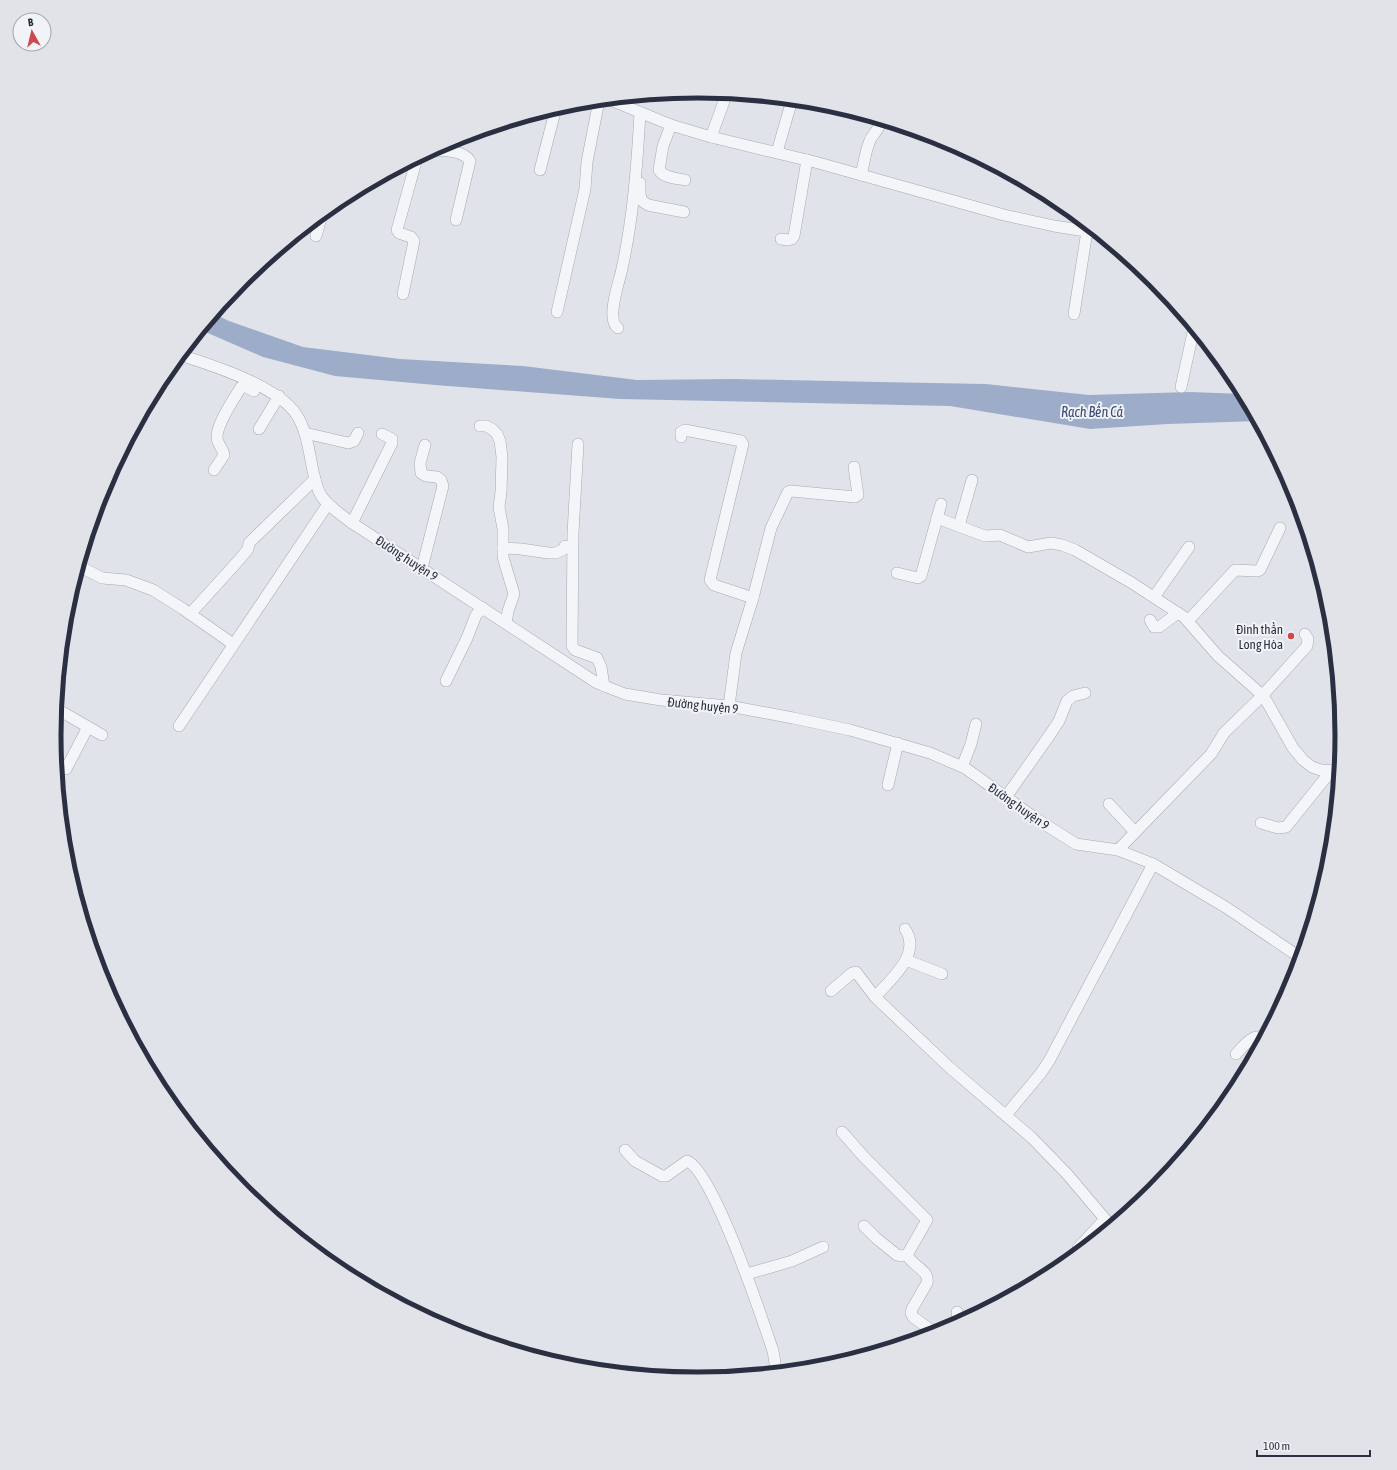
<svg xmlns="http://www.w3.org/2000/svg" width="1397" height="1470" font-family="'Asap Condensed',sans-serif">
<rect width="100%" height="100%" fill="#e1e3ea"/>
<polygon fill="#9dadc9" points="214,314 229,321 303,347 400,359 523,366 637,380 733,379 879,382 986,384 1089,395 1190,392 1244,394 1258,421 1168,424 1090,429 950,406 620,399 435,385 335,376 263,357 201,330"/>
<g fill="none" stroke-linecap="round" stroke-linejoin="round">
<g stroke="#a6a9b4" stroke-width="12">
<g id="minor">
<polyline points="608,99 671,125 711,137 815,162 1004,215 1054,226 1098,233"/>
<path d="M671,125L663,146L659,170C664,178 676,178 685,180"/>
<polyline points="711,137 727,93"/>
<path d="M432,150C444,151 463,150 470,161L456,220"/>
<polyline points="777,152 792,100"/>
<polyline points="540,170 556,108"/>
<path d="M861,175C864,164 865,153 869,143C872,133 878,133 881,121"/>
<polyline points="640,183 640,193 641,200 648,205 684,212"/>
<polyline points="316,236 322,214"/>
<polyline points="781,239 788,240 792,239 794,236 807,160"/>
<polyline points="403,294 414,241 411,237 399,233 397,230 417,158"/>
<polyline points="557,312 585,189 587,162 599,100"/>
<polyline points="1074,314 1087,231"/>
<path d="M618,328C606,320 618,285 621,273C633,221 637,166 640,113"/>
<path d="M180,355C212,365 277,386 296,414C307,430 309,452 313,471C315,480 317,490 322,497C330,508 342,515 352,523L597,683L625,694L661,700L729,706L793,718L850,730L930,753L965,768L1035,818L1076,844L1118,850L1153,864L1227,908L1301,958"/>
<polyline points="1181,387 1194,328"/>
<polyline points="480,426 486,426 492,429 497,434 500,441 502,457 501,492 499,507 503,529 503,557 514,594 508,611 506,623"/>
<polyline points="259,429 279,396"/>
<polyline points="305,433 348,443 354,441 358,433"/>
<polyline points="681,437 681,432 685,430 741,441 743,444 710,580 714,585 753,598 736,653 729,706"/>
<polyline points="578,444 573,533 572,646 575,650 597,658 601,667 604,686"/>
<path d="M214,470L224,455C223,448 217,444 217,437C217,423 234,399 241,387L244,386L254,391"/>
<polyline points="937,518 985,536 1000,535 1028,547 1051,543 1062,545 1075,550 1132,583 1184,617 1218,656 1261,694 1267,702 1293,748 1303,760 1312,767 1321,770 1339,771"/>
<polyline points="352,523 392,443 392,439 382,434"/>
<polyline points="959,526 972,480"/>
<polyline points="503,548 521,549 548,553 556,553 564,549 565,546"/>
<polyline points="79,566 102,578 126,580 153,590 183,609 233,644"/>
<polyline points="422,568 443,486 441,480 437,477 426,476 421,473 420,463 425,445"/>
<polyline points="897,573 918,578 921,576 941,504"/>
<polyline points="1154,597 1189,547"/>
<polyline points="753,598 771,528 788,492 791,491 855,497 858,495 854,467"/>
<polyline points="190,614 239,560 248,549 249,543 315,479"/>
<polyline points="1150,620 1154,627 1159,627 1178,613"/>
<polyline points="1188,621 1235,570 1257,571 1260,570 1280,528"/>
<polyline points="446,681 467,638 476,615 483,608"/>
<polyline points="57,709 102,735"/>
<polyline points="179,726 328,504"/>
<polyline points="962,767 971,744 976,724"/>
<polyline points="66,769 88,727"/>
<polyline points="888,785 898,743"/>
<polyline points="1006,797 1049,736 1059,721 1067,701 1073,696 1085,693"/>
<polyline points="1109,804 1135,832"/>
<polyline points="1261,823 1278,828 1286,827 1331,771"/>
<polyline points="1118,850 1211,754 1224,733 1262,696 1307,646 1308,639 1305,634"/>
<polyline points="906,960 942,974"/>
<polyline points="831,991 852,973 856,972 875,997 949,1067 1032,1138 1067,1174 1111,1226"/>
<path d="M875,997C891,979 922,954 905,929"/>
<path d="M1236,1054C1244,1046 1252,1033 1264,1038"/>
<polyline points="1231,1097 1231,1094 1235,1091"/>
<polyline points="1006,1115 1041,1073 1049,1061 1153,864"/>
<path d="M842,1132L864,1157L927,1220L907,1255C912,1266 930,1270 927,1283L912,1309L911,1313L913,1317L935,1333"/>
<path d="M625,1150L635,1161L662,1176H666L687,1161C712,1169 762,1318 772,1348C775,1356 774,1364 777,1372"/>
<polyline points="864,1226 876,1238 897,1255 901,1256 907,1255"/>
<polyline points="1078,1248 1105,1219"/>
<polyline points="747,1274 792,1261 823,1247"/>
<polyline points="957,1324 958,1318 957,1312"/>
</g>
</g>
<use href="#minor" stroke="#f4f5f8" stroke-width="11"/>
</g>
<circle fill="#cb4a4d" stroke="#f1f3f7" stroke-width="1.5" cx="1291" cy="636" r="4"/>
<g text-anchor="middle" stroke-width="4" stroke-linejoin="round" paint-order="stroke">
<g font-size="13" fill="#2a2f41" stroke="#f1f3f7">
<text transform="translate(407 558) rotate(33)" y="5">Đường huyện 9</text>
<text transform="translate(703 705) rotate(6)" y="5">Đường huyện 9</text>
<text transform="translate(1019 806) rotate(35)" y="5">Đường huyện 9</text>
</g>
<g font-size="13" fill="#2a2f41" stroke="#f1f3f7" text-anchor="end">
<text x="1283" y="634">Đình thần<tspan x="1283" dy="15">Long Hòa</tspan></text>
</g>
<g font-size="14" font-style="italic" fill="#354974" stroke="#f1f3f7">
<text x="1092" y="417">Rạch Bến Cá</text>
</g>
</g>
<path d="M0 0H1397V1470H0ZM61 735a637 637 0 1 1 1274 0a637 637 0 1 1-1274 0Z" fill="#e1e3e8" fill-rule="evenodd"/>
<path fill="none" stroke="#2a2f41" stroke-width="5" d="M61 735a637 637 0 1 1 1274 0a637 637 0 1 1-1274 0Z"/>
<g transform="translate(32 32) rotate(352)"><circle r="19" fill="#f1f3f7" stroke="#a1a5ae"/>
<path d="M0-3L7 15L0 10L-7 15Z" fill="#cb4a4d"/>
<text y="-6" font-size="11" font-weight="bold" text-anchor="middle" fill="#2a2f41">B</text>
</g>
<path d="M1257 1450v6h113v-6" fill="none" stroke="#2a2f41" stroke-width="2"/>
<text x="1263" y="1450" font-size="12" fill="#2a2f41" stroke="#f1f3f7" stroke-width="3" paint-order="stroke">100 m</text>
</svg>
